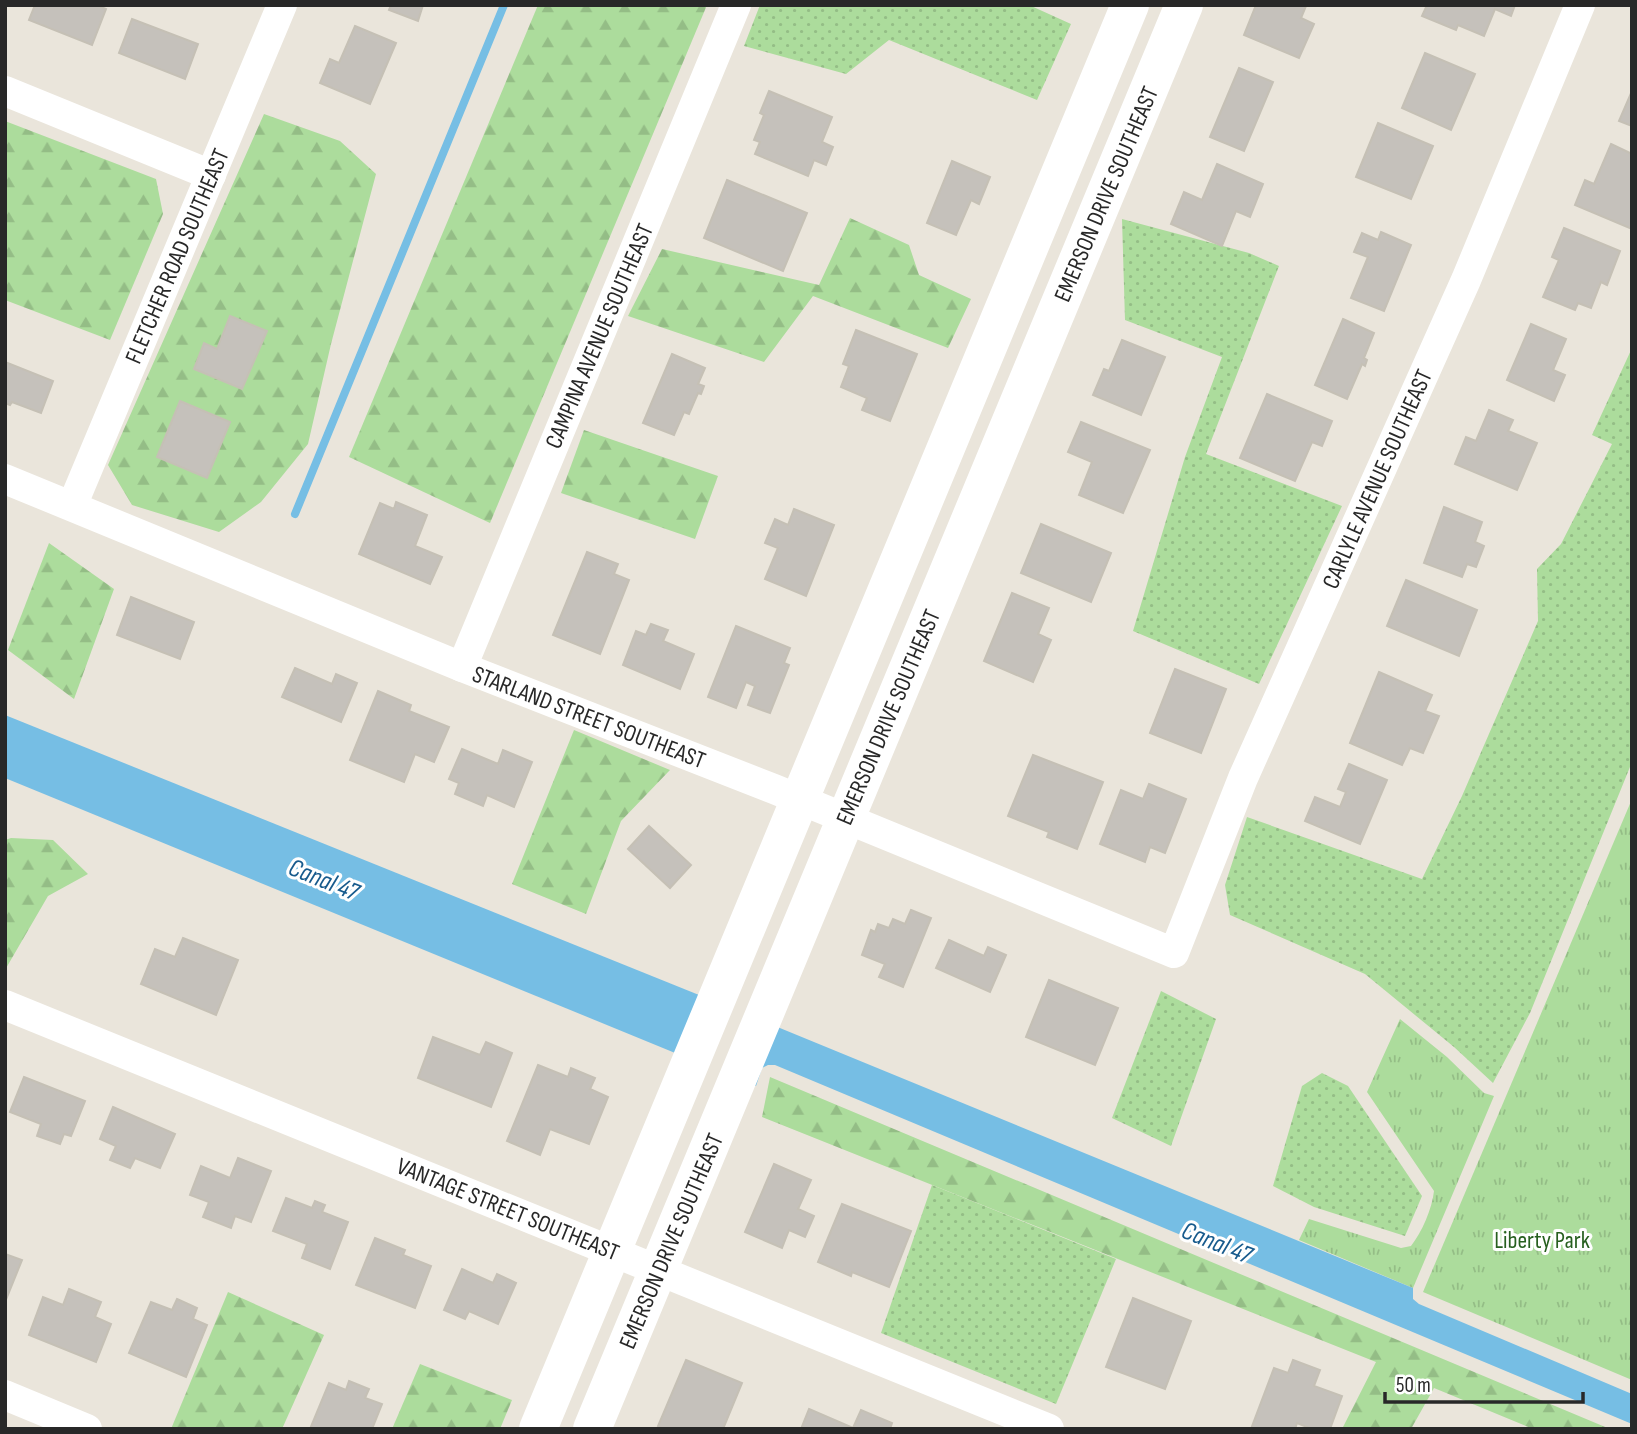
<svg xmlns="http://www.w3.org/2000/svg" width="1637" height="1434" font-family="'Sofia Sans Condensed',sans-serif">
<defs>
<pattern id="grass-dots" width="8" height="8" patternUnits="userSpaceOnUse" patternTransform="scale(1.75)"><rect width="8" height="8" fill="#acdc9c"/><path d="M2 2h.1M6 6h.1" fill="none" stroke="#94bd86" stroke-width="1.8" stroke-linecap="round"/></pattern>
<pattern id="forest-firs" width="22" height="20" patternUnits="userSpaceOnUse" patternTransform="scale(1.75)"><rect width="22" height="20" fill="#acdc9c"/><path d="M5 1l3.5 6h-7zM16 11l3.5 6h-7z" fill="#94bd86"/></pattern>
<pattern id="park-tufts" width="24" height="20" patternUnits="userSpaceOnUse" patternTransform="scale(1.75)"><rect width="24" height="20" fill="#acdc9c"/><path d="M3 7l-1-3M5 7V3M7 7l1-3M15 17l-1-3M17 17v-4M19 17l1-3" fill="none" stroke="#94bd86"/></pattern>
</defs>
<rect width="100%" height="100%" fill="#eae5db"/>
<g fill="url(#grass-dots)">
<polygon points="760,5 1029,5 1071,24 1037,100 889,40 846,74 744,46"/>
<polygon points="1122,219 1249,253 1279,266 1206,454 1342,506 1259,684 1133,631 1185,457 1222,357 1125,320"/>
<polygon points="1632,348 1632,762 1530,1013 1493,1083 1454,1047 1365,974 1230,915 1225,885 1247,817 1422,879 1462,796 1538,621 1537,569 1561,544 1612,444 1592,435"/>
<polygon points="1161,991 1216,1019 1171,1146 1112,1118"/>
<polygon points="1322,1073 1348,1086 1422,1196 1405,1236 1314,1207 1273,1186 1302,1086"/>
<polygon points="932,1185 1116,1259 1056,1404 881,1333"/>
</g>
<g fill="url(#forest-firs)">
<polygon points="538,5 707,5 490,523 349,457"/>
<polygon points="264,114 340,141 376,174 331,344 308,444 261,502 219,532 132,505 108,465"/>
<polygon points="5,121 156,179 163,214 110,340 5,300"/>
<polygon points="850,218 909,245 919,275 971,299 948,348 813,296 764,362 628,316 662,249 819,285"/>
<polygon points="584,430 718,476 695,539 561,493"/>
<polygon points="49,543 114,589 74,699 8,650"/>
<polygon points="574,730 670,770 621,821 586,914 512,884"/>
<polygon points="11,838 53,840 88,874 48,896 5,970 5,840"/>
<polygon points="770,1077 1610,1429 1533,1429 1434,1388 1411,1429 1342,1429 1376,1362 762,1117"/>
<polygon points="228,1292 324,1335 282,1429 171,1429"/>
<polygon points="420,1364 512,1400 500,1429 392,1429"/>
</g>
<g fill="url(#park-tufts)">
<polygon points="1632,799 1632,1380 1423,1292"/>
<path d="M1400,1019L1447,1057L1484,1093L1494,1096L1413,1288L1299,1240L1309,1219L1401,1248L1411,1246C1422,1232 1432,1209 1434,1191L1367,1092Z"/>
</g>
<g fill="#76bee4">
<polygon points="5,715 704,997 680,1055 5,778"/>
<polygon points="775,1026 1413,1288 1413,1299 1419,1304 1632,1394 1632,1424 775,1065 768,1065 762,1068 756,1086 751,1084"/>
</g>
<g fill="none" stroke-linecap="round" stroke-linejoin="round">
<polyline stroke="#76bee4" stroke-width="8" points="295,514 504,5"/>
</g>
<g fill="#c5c1bb" stroke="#c5c0b5" stroke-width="2">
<polygon points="35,5 97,5 106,9 92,45 29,20"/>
<polygon points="391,5 423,5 418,21 389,10"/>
<polygon points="1256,5 1306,6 1301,18 1314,24 1299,58 1244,35"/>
<polygon points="1427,5 1515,5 1511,16 1495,9 1484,36 1458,25 1456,30 1422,16"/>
<polygon points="132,19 198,44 185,79 119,53"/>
<polygon points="355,26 396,43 370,104 320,83 330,59 339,63"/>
<polygon points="1425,53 1475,74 1451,130 1402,108"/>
<polygon points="1239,68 1273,82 1244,151 1210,137"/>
<polygon points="769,91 832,117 822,142 833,147 826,165 814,160 808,176 755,154 760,142 754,140 764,115 760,113"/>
<polygon points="1632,91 1632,126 1619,121"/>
<polygon points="1378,123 1433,146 1411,199 1356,177"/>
<polygon points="1611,144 1632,154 1632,229 1575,205 1585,180 1594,184"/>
<polygon points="952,161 990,177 979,204 971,200 956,235 927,223"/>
<polygon points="1217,164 1263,184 1250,217 1236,211 1222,246 1171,224 1184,192 1202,200"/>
<polygon points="727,180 807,213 783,271 704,238"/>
<polygon points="1564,228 1620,251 1607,285 1601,282 1591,308 1578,303 1575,310 1543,297 1559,260 1552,257"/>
<polygon points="1381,232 1411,245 1384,311 1351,298 1368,257 1354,252 1362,233 1378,240"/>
<polygon points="230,316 267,331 242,389 194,369 204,343 217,349"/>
<polygon points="1343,319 1374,333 1364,358 1367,360 1365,366 1362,364 1347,399 1315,385"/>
<polygon points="1531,324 1566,339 1553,370 1565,375 1554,401 1507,380"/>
<polygon points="856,330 917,354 890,421 862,410 867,398 841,387 849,366 843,364"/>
<polygon points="1122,340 1165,357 1141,415 1093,395 1104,369 1109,371"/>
<polygon points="672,354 705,368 698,384 704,386 701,394 698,393 689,414 684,412 674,435 643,423"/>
<polygon points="5,362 53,381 41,413 12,402 10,405 5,403"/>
<polygon points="1267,394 1332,421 1322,446 1312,442 1295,481 1240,458"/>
<polygon points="180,401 230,422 207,478 157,457"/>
<polygon points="1489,410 1513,420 1508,431 1537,443 1517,490 1455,464 1466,437 1476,441"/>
<polygon points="1081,422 1150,450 1123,513 1079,495 1092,462 1068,452"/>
<polygon points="396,502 427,515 415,546 442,557 430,584 359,554 380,503 394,509"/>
<polygon points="1444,507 1482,522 1475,542 1484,546 1476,567 1467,564 1462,577 1424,563"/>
<polygon points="794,509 834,525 806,596 765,579 778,548 765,543 775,519 788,525"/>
<polygon points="1041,524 1111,553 1091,602 1021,573"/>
<polygon points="587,552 618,564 614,574 629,580 600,654 553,635"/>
<polygon points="1406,580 1477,610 1459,656 1387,626"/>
<polygon points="1012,593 1049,608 1038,634 1051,640 1033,682 984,661"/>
<polygon points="131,597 194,622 180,659 117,635"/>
<polygon points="651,624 668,630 663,641 694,654 680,689 623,665 636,631 646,635"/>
<polygon points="736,626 790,648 784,663 789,665 770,713 748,705 755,686 746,682 736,708 708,697"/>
<polygon points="295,668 332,684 336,674 357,683 341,722 282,697"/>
<polygon points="1175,669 1226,689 1201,753 1150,733"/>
<polygon points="1379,672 1432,695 1425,711 1439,716 1423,753 1410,748 1402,765 1350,743"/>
<polygon points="378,691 411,705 409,711 449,727 434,762 415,754 404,782 350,760"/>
<polygon points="462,749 498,764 503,750 532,762 514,807 487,795 483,806 455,794 459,783 449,779"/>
<polygon points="1033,755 1103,782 1077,849 1047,837 1049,832 1008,816"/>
<polygon points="1349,764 1387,780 1360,844 1305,821 1315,797 1340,807 1346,792 1338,789"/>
<polygon points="1149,784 1186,799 1165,853 1150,847 1145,862 1100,844 1121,790 1143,799"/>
<polygon points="649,826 691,865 670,888 628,849"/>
<polygon points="911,910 931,918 903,987 879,977 885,964 862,955 871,930 875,932 878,924 889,928 893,919 905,924"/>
<polygon points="183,938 238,960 216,1015 141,984 155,949 175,957"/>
<polygon points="949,940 984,956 988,947 1006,955 990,992 936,968"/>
<polygon points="1049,980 1118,1008 1095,1065 1026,1037"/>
<polygon points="433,1037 480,1055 486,1042 512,1053 491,1107 418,1078"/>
<polygon points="538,1065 568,1077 571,1068 595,1078 590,1089 608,1097 589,1144 550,1129 540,1155 507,1141"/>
<polygon points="24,1077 85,1101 71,1136 64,1134 60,1144 37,1136 41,1124 10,1112"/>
<polygon points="113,1107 175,1134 160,1168 135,1158 130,1168 110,1160 116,1146 100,1139"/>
<polygon points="238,1158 271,1171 251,1222 235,1216 231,1228 203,1217 209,1202 190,1195 201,1166 230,1178"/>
<polygon points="774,1164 811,1180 798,1209 814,1216 805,1237 789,1230 782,1248 745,1232"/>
<polygon points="286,1198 312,1208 315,1201 325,1205 322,1212 348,1222 330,1269 302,1258 307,1244 273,1231"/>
<polygon points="842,1204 911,1231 889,1287 852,1272 851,1276 818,1262"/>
<polygon points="375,1238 405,1250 403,1255 431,1266 415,1308 356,1285"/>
<polygon points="5,1254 22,1260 5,1302"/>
<polygon points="462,1269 493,1283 497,1274 516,1283 498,1324 469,1311 465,1319 444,1310"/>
<polygon points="69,1289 101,1302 95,1317 111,1324 96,1362 29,1335 43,1297 63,1305"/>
<polygon points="1133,1298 1191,1321 1165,1389 1106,1367"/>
<polygon points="177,1299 197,1308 193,1319 207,1325 186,1377 129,1353 151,1302 172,1310"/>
<polygon points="686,1360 742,1383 723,1429 663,1429 658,1426"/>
<polygon points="1293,1360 1320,1370 1314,1386 1342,1396 1330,1429 1312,1429 1297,1423 1295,1429 1251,1429 1274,1368 1288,1373"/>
<polygon points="349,1381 369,1389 365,1398 382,1404 372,1429 310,1429 329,1383 346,1390"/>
<polygon points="809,1409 853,1428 861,1410 892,1423 890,1429 801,1429"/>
</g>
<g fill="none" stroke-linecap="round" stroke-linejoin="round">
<g stroke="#fff" stroke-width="30">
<polyline points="5,91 211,175"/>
<polyline points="5,479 462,667 774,789 1174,953 1243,778 1466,280 1580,5"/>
<polyline points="72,506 282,5"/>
<polyline points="462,667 736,5"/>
<polyline points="5,1005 1049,1429"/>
<polyline points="5,1395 87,1429"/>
</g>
<g stroke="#fff" stroke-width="38">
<polyline points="538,1429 1130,5"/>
<polyline points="592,1429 1184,5"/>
</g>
</g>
<g text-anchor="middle" stroke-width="6" stroke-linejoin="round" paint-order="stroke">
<g font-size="24" fill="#282828" stroke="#fff">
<text transform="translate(1106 194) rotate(-67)" y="8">EMERSON DRIVE SOUTHEAST</text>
<text transform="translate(177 256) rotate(-67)" y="8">FLETCHER ROAD SOUTHEAST</text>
<text transform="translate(599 336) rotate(-67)" y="8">CAMPINA AVENUE SOUTHEAST</text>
<text transform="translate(1377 479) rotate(-66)" y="8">CARLYLE AVENUE SOUTHEAST</text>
<text transform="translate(589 717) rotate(21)" y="8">STARLAND STREET SOUTHEAST</text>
<text transform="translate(888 717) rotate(-67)" y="8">EMERSON DRIVE SOUTHEAST</text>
<text transform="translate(508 1209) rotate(22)" y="8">VANTAGE STREET SOUTHEAST</text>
<text transform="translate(671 1241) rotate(-67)" y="8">EMERSON DRIVE SOUTHEAST</text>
</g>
<g font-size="24" fill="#275f1f" stroke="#fff">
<text x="1542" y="1248">Liberty Park</text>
</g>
<g font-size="26" font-style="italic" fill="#185b8d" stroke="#fff">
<text transform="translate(324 879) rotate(22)" y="9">Canal 47</text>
<text transform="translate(1217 1242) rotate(22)" y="9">Canal 47</text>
</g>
</g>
<rect width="1637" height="1434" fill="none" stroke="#282828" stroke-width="14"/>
<path d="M1385 1392v10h198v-10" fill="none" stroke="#282828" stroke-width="3.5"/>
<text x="1396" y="1392" font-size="21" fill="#282828" stroke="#ffffff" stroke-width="5" paint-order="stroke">50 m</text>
</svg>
